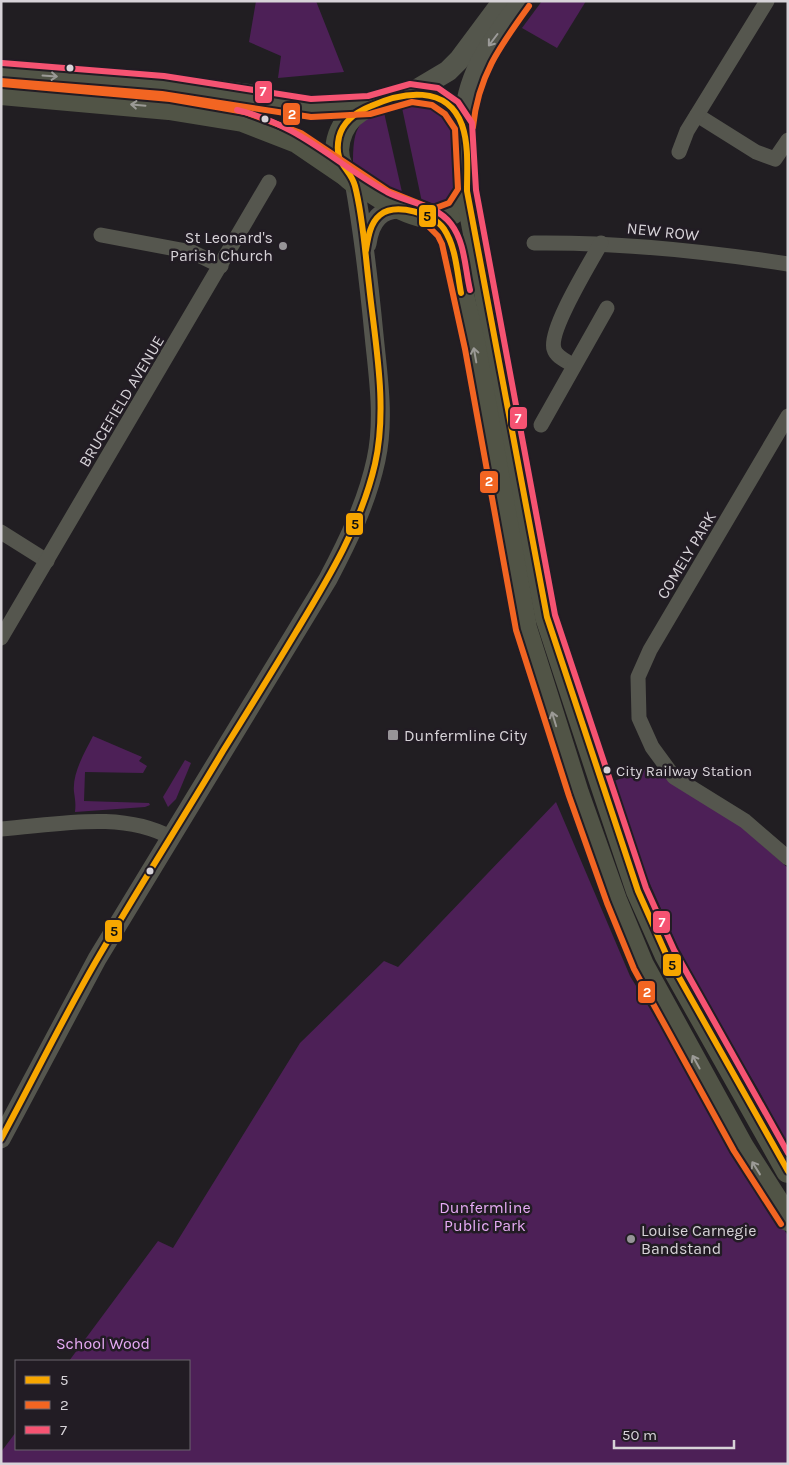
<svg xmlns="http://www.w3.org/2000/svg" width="789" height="1465" font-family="Karla,sans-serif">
<rect width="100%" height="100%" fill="#211e22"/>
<g fill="#4d2057">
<polygon points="256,1 316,1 344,72 278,78 281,56 249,42"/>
<polygon points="542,1 586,1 557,48 522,28"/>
<polygon points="401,103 434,105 453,125 456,189 450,201 440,209 423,207"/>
<path d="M383,108L404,201L358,170L353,162C353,133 356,120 383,108Z"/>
<path d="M93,736L142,757L139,761L147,766L143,773L85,772L84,801L149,803L150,805L145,807L75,812C76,804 75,799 74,792C72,773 85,752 93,736Z"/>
<polygon points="185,760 191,763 176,799 168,807 163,797"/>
<polygon points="652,767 673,784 741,826 788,868 788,1145 758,1089 693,981 627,832 614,781"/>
<polygon points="556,802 630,976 788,1236 788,1464 1,1464 1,1452 16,1432 16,1449 189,1449 189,1361 69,1361 158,1241 173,1248 300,1043 384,961 398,967"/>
</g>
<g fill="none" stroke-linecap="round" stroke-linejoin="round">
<g stroke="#55564e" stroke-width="15">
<polyline points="697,115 756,152 775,159 788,140"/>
<polyline points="679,152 687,131 767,1"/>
<polyline points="101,235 192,252 221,266"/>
<path d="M534,243C619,242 704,251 788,264"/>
<path d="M574,366C567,361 556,357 554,349C548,330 591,262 601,243"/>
<polyline points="788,416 650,650 638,677 639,718 652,747 674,777 745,821 788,858"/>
<polyline points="541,425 607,308"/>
<polyline points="1,532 47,561"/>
<polyline points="1,638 269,182"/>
<path d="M1,829C57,825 121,810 172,838"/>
</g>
<g stroke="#55564e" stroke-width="19">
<path d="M367,244C370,221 381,206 406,210"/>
<path d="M1,1139L97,959L328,579C348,541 367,502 376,460C385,419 378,376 374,335C369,283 363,232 354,181"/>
</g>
<g stroke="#54564c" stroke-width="21">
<polyline points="411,93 448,71 459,60 503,1"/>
<path d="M464,126C466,73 492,42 522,1"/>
</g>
<g stroke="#515446" stroke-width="24">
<polyline points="1,72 163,85 248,96 307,108 369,105"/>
<polyline points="1,93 169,108 243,120 297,141 347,175"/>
<path d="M411,93C429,93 446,100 457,115C467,128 466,147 466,163C466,172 469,184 466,193C452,238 399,209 373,192C364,187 354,183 347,175C328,155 339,123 360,110C375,101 395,98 411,93Z"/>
<polyline points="467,191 547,617 602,784 638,891 666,954 788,1171"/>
<polyline points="432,218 446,231 450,242 474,347 525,628 577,793 615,900 642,965 742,1147 788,1219"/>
</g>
<g stroke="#221c24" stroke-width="10">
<g id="bus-1">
<path d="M366,250C368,238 370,223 380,215C396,202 434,214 444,229C456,247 457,272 461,293"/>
<path d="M1,1139C34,1078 64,1016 99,956C139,887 182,820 223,751C248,711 272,672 296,632C328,579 361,525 375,464C388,406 375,343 369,285C365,252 363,217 355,186C350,167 333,165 339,137C343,121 356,112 371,106C402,92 447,84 462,125C469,145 467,170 467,191L547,617L638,891L666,954L788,1171"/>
</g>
</g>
<g stroke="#221c24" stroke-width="10">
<g id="bus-2">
<polyline points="1,81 162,94 311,117 370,114 412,102 432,105 445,114 455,129 458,189 449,203 433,209 388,191 301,133 245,112 170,99 2,84"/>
<path d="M473,127C478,76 500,46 529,6"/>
<polyline points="426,224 438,236 442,244 465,349 516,630 569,796 607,903 634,969 734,1151 781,1224"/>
</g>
</g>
<g stroke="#221c24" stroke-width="10">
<g id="bus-3">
<polyline points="2,63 164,76 311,99 368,96 410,84 438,88 458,102 472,123 476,190 555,615 646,888 674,950 788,1153"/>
<path d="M237,110C300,125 333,162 387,192C408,203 436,204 451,224C465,242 465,269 470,290"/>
</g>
</g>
<use href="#bus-1" stroke="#f7a600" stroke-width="6"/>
<use href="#bus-2" stroke="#f26522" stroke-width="6"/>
<use href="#bus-3" stroke="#f65372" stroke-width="6"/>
</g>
<defs><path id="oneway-shaft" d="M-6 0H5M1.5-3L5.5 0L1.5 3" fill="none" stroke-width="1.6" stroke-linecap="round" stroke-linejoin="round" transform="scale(1.25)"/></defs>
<use stroke="#9c9b99" href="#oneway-shaft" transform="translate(493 40) rotate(127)"/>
<g stroke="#9b9a96">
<use href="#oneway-shaft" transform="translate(50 76) rotate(4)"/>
<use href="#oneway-shaft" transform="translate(138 105) rotate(-175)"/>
<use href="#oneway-shaft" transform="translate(475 355) rotate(-100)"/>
<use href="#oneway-shaft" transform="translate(554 719) rotate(-107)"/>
<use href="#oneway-shaft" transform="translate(696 1062) rotate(-119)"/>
<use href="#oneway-shaft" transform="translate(756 1168) rotate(-122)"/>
</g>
<g fill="#d7d3d8" stroke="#221c24" stroke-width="2">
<circle cx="70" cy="68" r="4.5"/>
<circle cx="265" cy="119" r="4.5"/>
<circle cx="607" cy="770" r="4.5"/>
<circle cx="150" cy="871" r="4.5"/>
</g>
<g fill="#979498" stroke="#221c24" stroke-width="2">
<circle cx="283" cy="246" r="5"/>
<rect x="387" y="729" width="12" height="12" rx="2.5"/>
<circle cx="631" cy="1239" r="5"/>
</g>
<g text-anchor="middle" stroke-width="5" stroke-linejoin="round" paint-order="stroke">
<g font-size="15" fill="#d7d3d8" stroke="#221c24" text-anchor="start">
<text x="616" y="776">City Railway Station</text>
</g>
<g font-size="16" fill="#d7d3d8" stroke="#221c24">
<text transform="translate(663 231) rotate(6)" y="6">NEW ROW</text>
<text transform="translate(121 401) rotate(-59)" y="6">BRUCEFIELD AVENUE</text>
<text transform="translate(686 555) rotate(-59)" y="6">COMELY PARK</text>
</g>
<g font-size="16" fill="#d7d3d8" stroke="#221c24" text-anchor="start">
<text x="273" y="243" text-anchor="end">St Leonard's<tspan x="273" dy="18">Parish Church</tspan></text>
<text x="404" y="741">Dunfermline City</text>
<text x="641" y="1236">Louise Carnegie<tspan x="641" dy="18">Bandstand</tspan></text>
</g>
<g font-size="16" fill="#e6aaf4" stroke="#221c24">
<text x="485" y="1213">Dunfermline<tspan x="485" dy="18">Public Park</tspan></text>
<text x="103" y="1349">School Wood</text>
</g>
</g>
<g stroke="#221c24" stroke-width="2">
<rect x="254" y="80" width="19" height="24" rx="5" fill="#f65372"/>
<rect x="282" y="102" width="19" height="24" rx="5" fill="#f26522"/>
<rect x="418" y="204" width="19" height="24" rx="5" fill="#f7a600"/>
<rect x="509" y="406" width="19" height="24" rx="5" fill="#f65372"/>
<rect x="479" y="470" width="20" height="24" rx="5" fill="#f26522"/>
<rect x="345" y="512" width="19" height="24" rx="5" fill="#f7a600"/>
<rect x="652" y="910" width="19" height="24" rx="5" fill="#f65372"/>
<rect x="104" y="919" width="19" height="24" rx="5" fill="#f7a600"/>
<rect x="662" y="953" width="20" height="24" rx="5" fill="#f7a600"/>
<rect x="637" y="980" width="19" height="24" rx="5" fill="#f26522"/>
</g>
<g font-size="14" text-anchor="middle" font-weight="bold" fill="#fff">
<text x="263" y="96">7</text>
<text x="292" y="119">2</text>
<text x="518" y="423">7</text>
<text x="489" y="486">2</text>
<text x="662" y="927">7</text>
<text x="647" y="997">2</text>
</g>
<g font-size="14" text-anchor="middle" font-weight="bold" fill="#111">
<text x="427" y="221">5</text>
<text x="355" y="529">5</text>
<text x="114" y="936">5</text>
<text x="672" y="970">5</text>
</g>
<rect width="789" height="1465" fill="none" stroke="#d7d3d8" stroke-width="5"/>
<rect x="15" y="1360" width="175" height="90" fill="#221c24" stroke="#6a656c"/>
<rect x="25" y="1376" width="25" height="8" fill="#f7a600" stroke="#6a656c"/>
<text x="60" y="1385" font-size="15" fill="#d7d3d8">5</text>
<rect x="25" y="1401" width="25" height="8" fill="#f26522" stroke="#6a656c"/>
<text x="60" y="1410" font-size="15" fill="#d7d3d8">2</text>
<rect x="25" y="1426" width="25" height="8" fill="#f65372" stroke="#6a656c"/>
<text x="60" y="1435" font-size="15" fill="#d7d3d8">7</text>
<path d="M614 1440v8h120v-8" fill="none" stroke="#d7d3d8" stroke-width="2.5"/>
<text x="622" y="1440" font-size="15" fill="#d7d3d8" stroke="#221c24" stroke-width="4" paint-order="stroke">50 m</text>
</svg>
